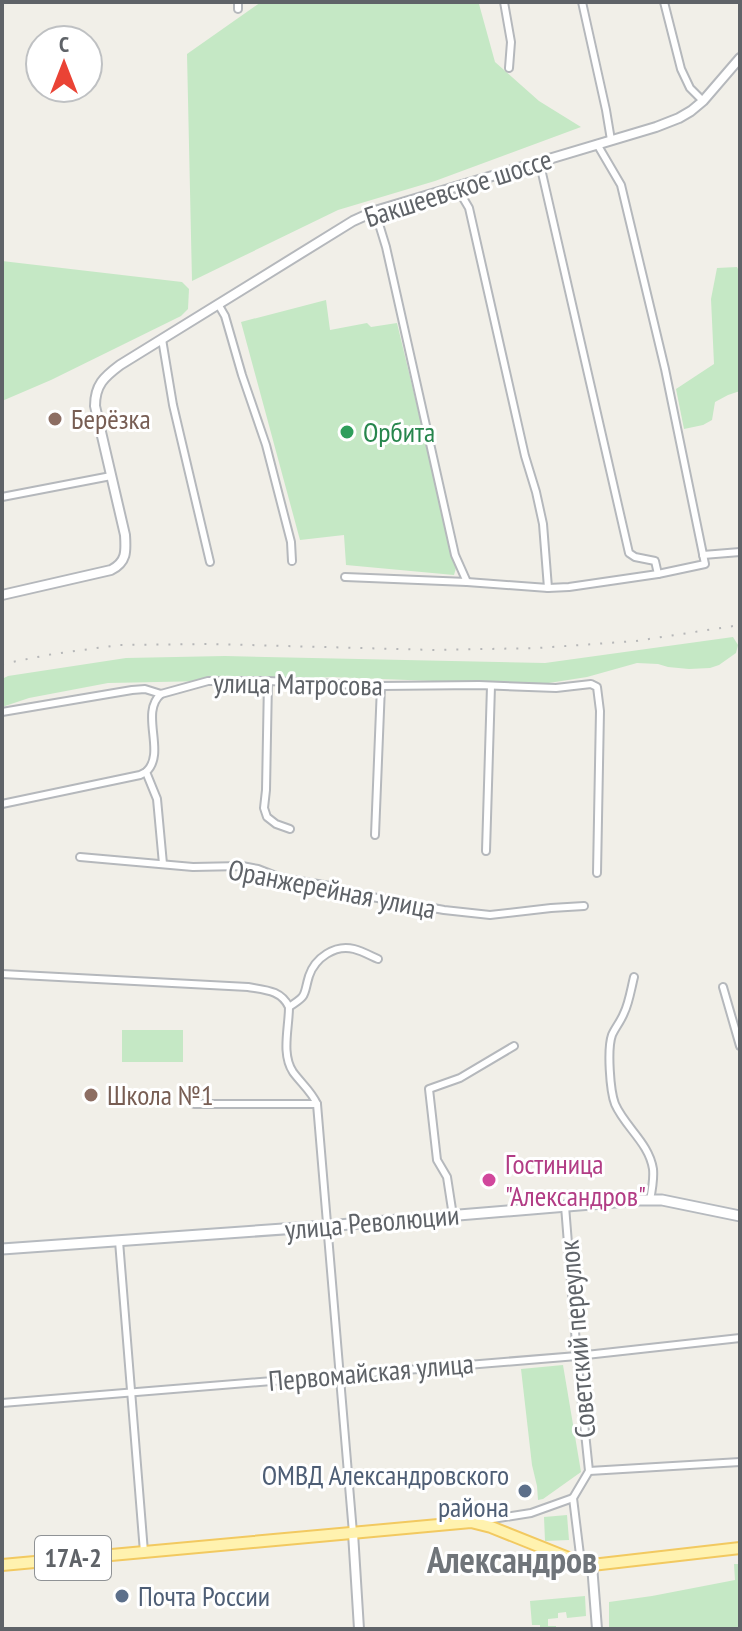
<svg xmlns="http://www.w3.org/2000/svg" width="742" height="1631" font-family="'PT Sans Narrow',sans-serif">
<rect width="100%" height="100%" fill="#f1efe8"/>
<g fill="#c5e8c5">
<polygon points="261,2 460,2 479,4 495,62 539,101 581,127 435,181 338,210 192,281 187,54"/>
<polygon points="2,261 182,282 189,289 188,309 181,316 51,380 2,401"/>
<polygon points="737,267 740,273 740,391 728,395 715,402 712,420 703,425 684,429 676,389 714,364 711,299 717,268"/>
<polygon points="326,300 330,330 367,323 371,327 397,323 456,568 454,575 346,565 344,535 300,540 241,322"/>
<polygon points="733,637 738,645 736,653 719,665 710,668 689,669 668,667 658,664 637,663 587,677 536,685 331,677 301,679 108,683 29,698 2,707 2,679 8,676 126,658 225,656 545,663"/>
<rect x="122" y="1030" width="61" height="32"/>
<polygon points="563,1365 581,1472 543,1499 538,1500 537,1486 532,1465 521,1369"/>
<polygon points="567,1515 569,1540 545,1541 544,1517"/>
<polygon points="734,1564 740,1564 740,1629 609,1629 609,1602 652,1596 735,1580"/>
<polygon points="585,1596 586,1616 567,1618 566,1612 558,1613 558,1618 548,1619 548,1626 556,1626 556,1628 540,1629 540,1625 532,1625 530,1601"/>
</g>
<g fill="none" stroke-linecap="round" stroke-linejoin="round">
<g stroke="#b5b8bc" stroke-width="10">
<g id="minor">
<polyline points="504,2 511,42 509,68"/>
<polyline points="582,2 606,110 611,140"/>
<polyline points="664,2 681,69 690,88 703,101"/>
<polyline points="238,9 238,2"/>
<polyline points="536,163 542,173 629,553 635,557 655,561 658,574"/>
<polyline points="456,186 469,208 525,456 536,492 543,524 548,588"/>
<polyline points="375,211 386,247 455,555 467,582"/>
<polyline points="218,304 225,316 242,375 266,445 291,542 292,561"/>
<polyline points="162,339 173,405 210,562"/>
<polyline points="2,497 111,476"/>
<polyline points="703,555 740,552"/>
<polyline points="345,577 467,582 548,588 569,587 658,574 705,564 665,369 621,185 597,144"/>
<polyline points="268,681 266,790 264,808 267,817 276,824 290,829"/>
<path d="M161,694C139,713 167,753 146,772L157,799L163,864"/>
<polyline points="2,712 132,690 145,689 161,694 208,681 268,681 381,686 479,685 556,688 591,684 597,687 600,711 597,873"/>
<polyline points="2,804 140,775 146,772"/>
<polyline points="375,835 381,686"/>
<polyline points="486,851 491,686"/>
<polyline points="80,857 193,867 242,866 258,869 281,878 330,886 361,895 444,910 490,915 551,908 584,906"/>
<path d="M2,974L248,987C265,990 281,990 289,1007"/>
<path d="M634,977C631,989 629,1003 624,1013C621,1021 615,1028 612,1035C607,1049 610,1091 615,1104C625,1127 649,1143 653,1169C654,1179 652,1190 650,1200"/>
<polyline points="723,987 740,1046"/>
<path d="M289,1007C289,1028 281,1054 293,1072C301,1083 312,1092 317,1104L353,1533"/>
<path d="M289,1007C308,995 303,996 309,976C315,958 335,944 354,949C362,951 371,956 378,959"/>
<polyline points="194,1104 317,1104"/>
<polyline points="565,1206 577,1356 589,1471"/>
<polyline points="453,1216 447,1177 437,1160 429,1089 460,1078 514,1046"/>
<polyline points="119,1241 144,1552"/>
<polyline points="2,1403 577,1356 740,1338"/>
<polyline points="589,1471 740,1462"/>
<polyline points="573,1498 581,1563"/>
<polyline points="573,1498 589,1471"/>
<polyline points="480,1521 531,1513 573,1498"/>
</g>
</g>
<g stroke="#b5b8bc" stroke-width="12">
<g id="tertiary">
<path d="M2,595L111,570C127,562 126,551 125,535L95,406C95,385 104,377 120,365L353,221L375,211L656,127L679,118L691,111L703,101L740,58"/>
<polyline points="353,1533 359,1629"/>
<polyline points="592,1565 597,1629"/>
</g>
</g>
<g stroke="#b6babf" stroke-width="13">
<polyline id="secondary" points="2,1249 326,1226 639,1200 662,1200 740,1216"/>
</g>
<g stroke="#f2c960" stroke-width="14">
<polyline id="primary" points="2,1565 471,1522 491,1527 581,1563 592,1565 740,1548"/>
</g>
<use href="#minor" stroke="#fff" stroke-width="6"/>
<use href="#tertiary" stroke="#fff" stroke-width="8"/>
<use href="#secondary" stroke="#fff" stroke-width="9"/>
<use href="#primary" stroke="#fff2af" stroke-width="10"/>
<polyline stroke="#b6b7b8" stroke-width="2" stroke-dasharray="2 10" stroke-linecap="butt" points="2,664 53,654 119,645 211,644 435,650 538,648 636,641 740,625"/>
</g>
<g fill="#8d6e63" stroke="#fff" stroke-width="3">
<circle cx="55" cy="419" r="8"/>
<circle cx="91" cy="1095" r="8"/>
</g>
<circle fill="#2e9e5b" stroke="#fff" stroke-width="3" cx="347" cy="432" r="8"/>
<circle fill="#d1479c" stroke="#fff" stroke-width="3" cx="489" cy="1180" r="8"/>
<g fill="#5c6f8a" stroke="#fff" stroke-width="3">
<circle cx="525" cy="1491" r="8"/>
<circle cx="122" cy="1596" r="8"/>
</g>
<g text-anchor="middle" stroke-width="6" stroke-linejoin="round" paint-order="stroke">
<rect fill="#fff" stroke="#8f9295" stroke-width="2" x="35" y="1536" width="76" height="44" rx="6"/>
<g font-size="26" font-weight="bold" fill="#5f6368">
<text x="73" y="1567">17А-2</text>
</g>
<g font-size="28" fill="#5f6368" stroke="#fff">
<text transform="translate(458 188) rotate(-18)" y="10">Бакшеевское шоссе</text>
<text transform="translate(298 684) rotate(1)" y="10">улица Матросова</text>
<text transform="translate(332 889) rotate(11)" y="10">Оранжерейная улица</text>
<text transform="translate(372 1222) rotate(-5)" y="10">улица Революции</text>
<text transform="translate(577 1339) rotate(-95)" y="10">Советский переулок</text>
<text transform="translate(371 1372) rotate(-5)" y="10">Первомайская улица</text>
</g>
<g font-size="28" fill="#785e54" stroke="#fff" text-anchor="start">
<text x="71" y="429">Берёзка</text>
<text x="107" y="1105">Школа №1</text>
</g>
<g font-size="28" fill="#27864d" stroke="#fff" text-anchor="start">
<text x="363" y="442">Орбита</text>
</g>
<g font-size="28" fill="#b23c85" stroke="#fff" text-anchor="start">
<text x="505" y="1174">Гостиница<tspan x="505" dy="32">"Александров"</tspan></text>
</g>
<g font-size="28" fill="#4e5e75" stroke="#fff" text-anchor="end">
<text x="509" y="1485">ОМВД Александровского<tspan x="509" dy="32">района</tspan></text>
<text x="138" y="1606" text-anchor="start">Почта России</text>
</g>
<g font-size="36" font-weight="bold" fill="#70757a" stroke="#fff">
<text x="512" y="1573">Александров</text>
</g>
</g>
<rect width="742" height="1631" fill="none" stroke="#5f6368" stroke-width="8"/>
<g transform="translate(64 64)"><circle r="38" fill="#ffffff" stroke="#bfc1c3" stroke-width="2"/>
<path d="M0-6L14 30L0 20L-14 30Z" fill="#ea4335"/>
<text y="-12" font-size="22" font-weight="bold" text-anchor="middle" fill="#5f6368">С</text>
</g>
</svg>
